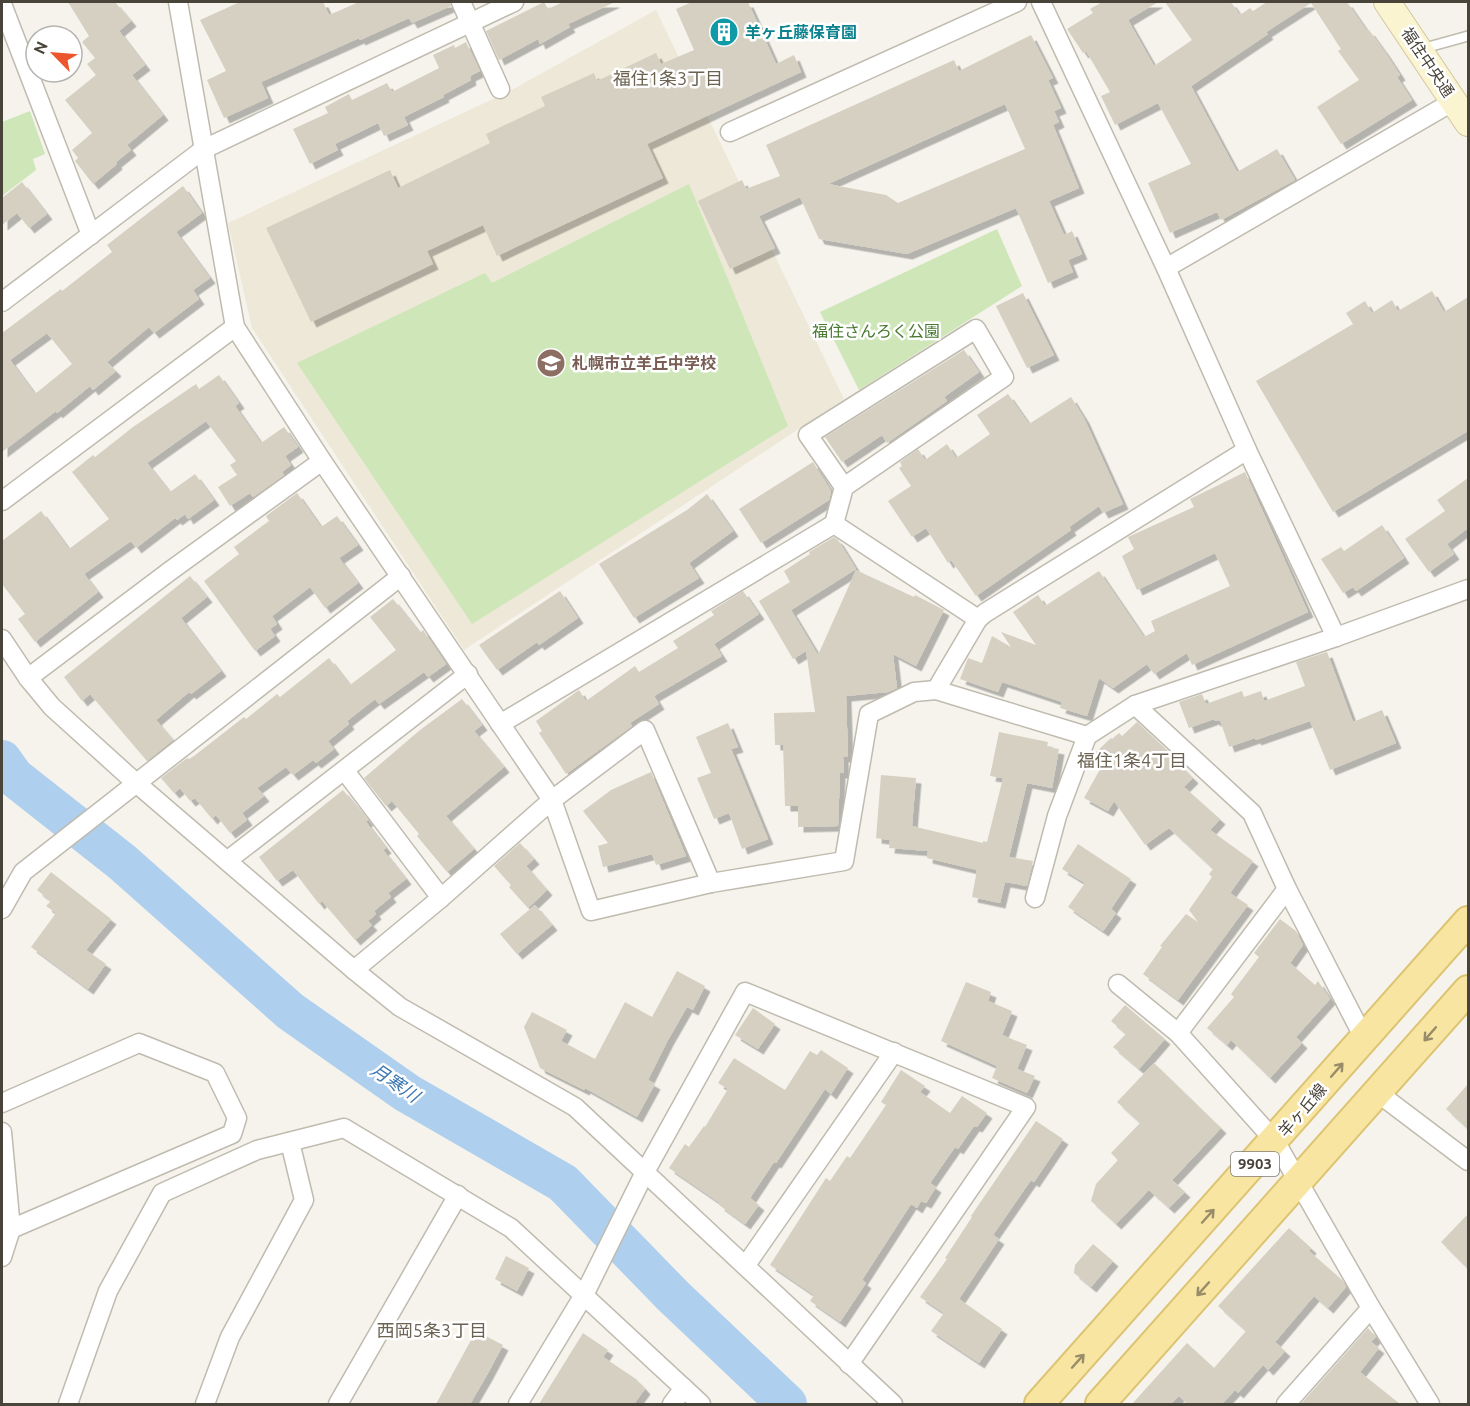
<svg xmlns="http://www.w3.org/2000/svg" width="1470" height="1406" font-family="Ubuntu,'Noto Sans JP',sans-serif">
<defs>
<filter id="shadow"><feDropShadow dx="5.5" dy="5.5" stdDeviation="0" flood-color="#0004"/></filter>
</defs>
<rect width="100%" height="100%" fill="#f5f3ec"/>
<polygon fill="#ede8d7" points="656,10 844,399 464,650 252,328 228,223 508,92"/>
<g fill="#cee6b8">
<polygon points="30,111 45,154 33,159 36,170 2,196 2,122"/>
<polygon points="689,184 788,426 472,624 297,363 485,273 492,283"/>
<polygon points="997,229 1022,286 859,390 820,312"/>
</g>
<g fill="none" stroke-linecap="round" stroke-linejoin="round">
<polyline stroke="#aecfed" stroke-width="40" points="2,760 14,777 122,862 290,1011 407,1093 563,1183 673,1296 787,1404"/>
</g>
<g fill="#d6d0c2" fill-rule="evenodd" filter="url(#shadow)">
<polygon points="68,2 115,2 131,21 119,31 145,65 132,75 163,115 127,145 131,150 116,162 117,164 93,184 75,161 78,158 72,150 92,133 65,100 96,75 87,64 95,58 82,42 89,36"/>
<polygon points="240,2 323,2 329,15 359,2 450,2 451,6 412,23 409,18 360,40 359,38 261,82 268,98 224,118 207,80 226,71 200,20"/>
<polygon points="544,2 548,9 563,2 615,2 568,24 570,27 540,44 538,39 499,60 486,31"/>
<polygon points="692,2 748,2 776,64 794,55 801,72 647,144 663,178 497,256 483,225 427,251 433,264 311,322 266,228 390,170 398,188 490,143 486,134 545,106 541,97 594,73 597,81 656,53 661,64 694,50 676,9"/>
<polygon points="1102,2 1158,2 1128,20 1154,66 1192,40 1165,2 1231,2 1240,15 1250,8 1253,11 1267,2 1347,2 1367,31 1369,30 1385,52 1400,75 1397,77 1412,100 1341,144 1317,107 1359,80 1338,51 1341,49 1311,3 1266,32 1268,34 1191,86 1237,172 1277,149 1295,180 1221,220 1217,212 1170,233 1148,183 1191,164 1158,103 1115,125 1101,96 1110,92 1086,51 1083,53 1067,29 1093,13 1090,9"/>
<path d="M1031,35L1053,78L1048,80L1061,108L1054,111L1059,122L1053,125L1079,188L1049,201L1064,235L1072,231L1082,254L1068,260L1073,272L1048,283L1016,208L907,254L819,239L800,197L759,216L775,248L730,269L698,201L742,180L746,189L780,176L766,145L954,60L959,71ZM1005,104L1025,149L898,203L886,195L828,184Z"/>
<polygon points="466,42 480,71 470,76 471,80 443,95 444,97 404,117 408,125 384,136 378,123 335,144 338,150 310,164 293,129 328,113 325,107 349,94 352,100 387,83 392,92 439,68 433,55 454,45 455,48"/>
<polygon points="22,182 47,214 29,228 17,213 2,225 2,198"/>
<path d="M183,186L202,213L176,232L210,278L193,290L199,299L154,333L149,327L107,362L116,371L93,390L90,386L57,413L56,411L2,452V333L61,289L62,291L112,252L107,245ZM47,333L72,364L35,394L10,360Z"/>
<polygon points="1432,291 1444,312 1468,297 1468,431 1333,512 1256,381 1353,324 1346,313 1365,301 1372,313 1392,300 1398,311"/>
<polygon points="1023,293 1054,355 1027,368 996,306"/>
<polygon points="964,350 979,372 944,397 947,401 887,443 882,435 842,462 825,437"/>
<polygon points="219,375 239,403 235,406 261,443 284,427 298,447 285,456 291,465 282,472 284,475 253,497 250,493 230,506 218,487 237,475 230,465 236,461 206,421 147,463 170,492 195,474 214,500 188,519 185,514 177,520 175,518 136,548 131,541 84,574 98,592 35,642 18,619 25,614 2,584 2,541 41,511 69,549 109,519 72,472 93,455 95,457 133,427 196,384 199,389"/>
<polygon points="1008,394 1029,424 1071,397 1084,418 1123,504 1103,513 1099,506 1069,527 1071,530 976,596 951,560 948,563 926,528 912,537 888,501 911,486 899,468 902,466 900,462 918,449 925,460 947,444 956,458 990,434 977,415"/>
<polygon points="813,462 831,491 829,500 761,543 739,509"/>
<polygon points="1245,472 1308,612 1192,665 1187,653 1154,674 1147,664 1113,688 1099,678 1087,716 1060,708 1062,702 1002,682 998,692 960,679 968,658 982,663 992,636 1011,647 1001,632 1036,645 1013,612 1038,595 1045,606 1099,571 1144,637 1155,631 1151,621 1230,586 1215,553 1137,590 1122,556 1134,549 1128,537 1194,507 1190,499"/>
<polygon points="1468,478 1468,528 1447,544 1454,554 1429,572 1405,539 1445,511 1437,500"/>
<polygon points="297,493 321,527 337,516 358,545 339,558 358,583 325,608 310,587 272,616 277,624 270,629 275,636 255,651 204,581 239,554 234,547 269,521 266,516"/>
<polygon points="707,494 733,531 689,563 699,578 634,618 599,564 687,510"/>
<polygon points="1382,525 1404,558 1356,591 1353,587 1343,593 1321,559 1341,547 1344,551"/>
<polygon points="834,537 838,540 856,569 791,610 818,655 856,570 914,597 915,595 944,610 916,666 893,654 897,688 888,692 846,696 848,757 843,757 844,773 840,773 838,826 798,827 798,806 785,806 783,745 775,745 774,713 815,712 806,651 793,659 759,601 790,582 784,571 810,554 809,552"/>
<polygon points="190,576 207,597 181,618 221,671 191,694 189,692 156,720 173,740 147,761 90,694 82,701 64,677"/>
<polygon points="560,591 578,618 539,645 537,642 497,670 479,645"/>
<polygon points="743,591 759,614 714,644 722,656 654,696 659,704 630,723 632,726 566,774 539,733 542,731 536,721 579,690 586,701 635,666 639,672 678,648 673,641 714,615 711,611"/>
<polygon points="393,599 420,633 423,630 446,664 428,677 424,672 379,704 375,699 347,721 349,724 328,741 334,749 316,763 313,760 293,775 286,767 257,788 264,796 242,813 247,820 230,833 216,815 212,819 195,798 190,801 180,788 174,793 161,778 187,758 189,759 194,756 244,717 246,719 277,694 280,697 329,658 350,685 396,650 370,617"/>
<polygon points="1327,652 1353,722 1382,710 1396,743 1330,770 1310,721 1256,740 1255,738 1229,747 1220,720 1215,721 1214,719 1189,728 1179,702 1202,694 1206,704 1242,691 1244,697 1261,691 1264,701 1305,686 1296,662"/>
<polygon points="462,699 482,725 474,731 504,767 446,816 474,849 447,872 417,836 419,834 392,801 386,806 364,778 420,730"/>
<polygon points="1137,722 1170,753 1169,754 1193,778 1184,787 1220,819 1210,830 1253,861 1230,893 1248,905 1178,1000 1143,974 1162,947 1160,946 1186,914 1198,922 1189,910 1212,877 1209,874 1213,869 1169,828 1145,845 1114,801 1108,811 1084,798 1104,762 1095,753 1111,738 1112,739 1119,733 1122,736"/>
<polygon points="728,723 738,747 731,749 768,839 742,849 729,813 714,819 697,778 711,773 696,737"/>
<polygon points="999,732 1048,742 1047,747 1059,749 1052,788 1027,783 1009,857 1033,861 1027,886 1005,882 1000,903 972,897 977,870 927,858 928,851 889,848 890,840 876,838 881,775 916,778 912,826 983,843 983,841 987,842 1003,778 990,776"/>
<polygon points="651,772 686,856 656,865 652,854 603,867 598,846 608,843 583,811 611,790"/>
<polygon points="343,790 368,820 366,822 386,848 383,850 406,879 388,893 391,897 374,911 376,914 368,921 372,925 355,940 322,901 319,904 293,870 277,881 259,857"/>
<polygon points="520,843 534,859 526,866 547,890 528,908 509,887 511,885 494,866"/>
<polygon points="1078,844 1131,879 1111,909 1116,913 1103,931 1068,907 1085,883 1062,869"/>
<polygon points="51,872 111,919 86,950 106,964 88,989 31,947 56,913 46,906 51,901 37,890"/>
<polygon points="535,905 552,925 517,954 500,934"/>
<polygon points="1280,919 1296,931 1303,945 1290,963 1315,985 1318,981 1330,999 1296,1037 1302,1043 1270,1078 1231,1040 1227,1045 1207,1028 1234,997 1231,994 1259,957 1254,953"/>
<polygon points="677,971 705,986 693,1010 687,1007 668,1040 648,1080 655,1084 637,1117 585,1088 584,1090 540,1068 524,1027 532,1012 567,1030 561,1041 595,1059 625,1002 652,1017"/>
<polygon points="966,982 991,992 988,1001 1012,1011 1002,1035 1027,1045 1017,1069 1035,1076 1027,1093 992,1078 997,1066 941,1041"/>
<polygon points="1125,1005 1165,1039 1139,1069 1113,1047 1126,1034 1111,1021"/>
<polygon points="753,1008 775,1024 758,1049 735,1035"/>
<polygon points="821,1050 848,1068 831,1094 825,1089 776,1163 774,1162 750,1198 759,1205 745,1224 719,1205 720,1203 669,1168 685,1144 689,1147 704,1126 705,1127 728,1089 718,1083 734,1058 785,1090 810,1051 817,1055"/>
<polygon points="1154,1063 1221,1128 1172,1180 1185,1192 1169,1208 1149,1190 1116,1224 1091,1201 1096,1184 1118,1160 1111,1153 1140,1123 1117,1102"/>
<polygon points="901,1070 925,1086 920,1092 950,1113 962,1096 987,1113 977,1127 974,1126 958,1149 955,1147 930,1183 936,1187 926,1203 921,1201 917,1208 911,1204 862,1280 866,1283 840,1322 810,1301 814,1295 770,1265 826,1178 830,1181 847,1156 850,1158 886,1105 881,1102"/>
<polygon points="1468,1084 1468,1129 1446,1109"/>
<polygon points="1036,1121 1063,1139 1034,1182 1031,1180 993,1235 999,1239 959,1299 1002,1329 979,1363 931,1331 944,1313 920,1297 947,1259 945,1258 972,1217 971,1216"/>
<polygon points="1468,1214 1468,1269 1441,1242"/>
<polygon points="1289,1228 1311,1248 1309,1251 1342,1280 1346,1287 1328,1308 1314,1296 1275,1342 1285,1351 1268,1370 1263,1365 1238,1393 1235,1390 1222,1404 1188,1404 1179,1396 1171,1404 1132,1404 1187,1343 1214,1368 1246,1331 1218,1306"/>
<polygon points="1093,1244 1113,1261 1091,1287 1074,1273 1075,1265"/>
<polygon points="506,1256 529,1268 517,1291 495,1279"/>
<polygon points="1368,1328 1376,1337 1371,1342 1379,1348 1360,1372 1400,1404 1301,1404"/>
<polygon points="476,1331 503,1345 487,1375 470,1404 436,1404"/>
<polygon points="583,1333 608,1350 603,1357 636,1379 645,1389 634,1404 539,1404"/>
</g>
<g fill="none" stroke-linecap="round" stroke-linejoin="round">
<g stroke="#c0bbaf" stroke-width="12">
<polyline id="lane" points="1421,49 1468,36"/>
</g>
<g stroke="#c0bbaf" stroke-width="21">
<g id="street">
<polyline points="178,2 235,327 322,461 552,800 591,911 711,883 844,861 869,714 914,692 936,690"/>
<polyline points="461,2 500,89"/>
<polyline points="1041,2 1166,268 1247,450 1336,637"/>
<polyline points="2,4 91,235"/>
<polyline points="730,132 1017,2"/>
<polyline points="1166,268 1454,101"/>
<polyline points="2,302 204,149 514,2"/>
<polyline points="2,501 235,327"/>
<polyline points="834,524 844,487 808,435 976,329 1004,377 844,487"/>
<polyline points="978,619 985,613 1247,450"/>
<polyline points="2,639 28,678 52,707 135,782 354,970 400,1007 575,1107 893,1404"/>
<polyline points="28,678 170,571 322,461"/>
<polyline points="1135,705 1252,813 1287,889 1364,1038"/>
<polyline points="500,724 834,524 978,619 936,690 1087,736 1057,816 1035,898"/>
<polyline points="1087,736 1135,705 1336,637 1468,589"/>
<polyline points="345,771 441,898 552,800 645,730 711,883"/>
<polyline points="228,860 468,674"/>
<polyline points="1287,889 1178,1033 1275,1141 1371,1308 1430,1404"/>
<polyline points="2,909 23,872 401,576"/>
<polyline points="354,970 441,898"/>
<polyline points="1118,984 1178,1033"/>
<polyline points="1378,1093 1468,1161"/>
<polyline points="2,1103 139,1043 215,1073 237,1118 232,1134 11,1229"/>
<polyline points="2,1132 11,1229 2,1257"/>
<polyline points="746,1265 894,1052"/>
<polyline points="68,1404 108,1291 162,1193 257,1150 344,1128 511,1228 701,1404"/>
<polyline points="205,1404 230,1337 304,1200 290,1142"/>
<polyline points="338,1404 458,1195"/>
<polyline points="518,1404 584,1295 645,1172 745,992 1026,1107 849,1364"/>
<polyline points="672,1404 684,1388"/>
<polyline points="1286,1404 1371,1308"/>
</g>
</g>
<g stroke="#d2c89f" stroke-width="28">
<polyline id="secondary" points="1387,2 1468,123"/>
</g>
<g stroke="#ddc472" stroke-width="32">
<g id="primary">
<polyline points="1039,1404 1468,921"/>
<polyline points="1100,1404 1468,990"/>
</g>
</g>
<use href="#lane" stroke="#fff" stroke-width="9"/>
<use href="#street" stroke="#fff" stroke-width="18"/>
<use href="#secondary" stroke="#fbf4d0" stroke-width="26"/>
<use href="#primary" stroke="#f8e5a2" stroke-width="28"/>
</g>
<defs><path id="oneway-shaft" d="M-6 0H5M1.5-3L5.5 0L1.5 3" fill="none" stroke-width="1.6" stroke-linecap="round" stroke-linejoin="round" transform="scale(1.5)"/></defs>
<g stroke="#988c69">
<use href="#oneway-shaft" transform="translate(1430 1034) rotate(131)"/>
<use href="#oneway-shaft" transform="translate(1337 1070) rotate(-49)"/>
<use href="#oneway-shaft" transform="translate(1208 1216) rotate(-48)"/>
<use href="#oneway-shaft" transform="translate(1203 1289) rotate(132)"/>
<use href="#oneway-shaft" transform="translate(1078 1361) rotate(-48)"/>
</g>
<defs>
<g id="building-disc" transform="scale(1.5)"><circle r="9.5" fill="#0f9aa8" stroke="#fff"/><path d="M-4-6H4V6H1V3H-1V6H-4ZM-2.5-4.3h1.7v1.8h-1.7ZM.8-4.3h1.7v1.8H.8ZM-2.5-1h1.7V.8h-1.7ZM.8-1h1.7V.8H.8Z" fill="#fff"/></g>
<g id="school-disc" transform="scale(1.5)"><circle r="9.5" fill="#8d6e63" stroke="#fff"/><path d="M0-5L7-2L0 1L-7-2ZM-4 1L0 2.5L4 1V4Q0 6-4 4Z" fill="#fff"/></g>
</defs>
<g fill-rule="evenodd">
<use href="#building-disc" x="724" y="32"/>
<use href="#school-disc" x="551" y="363"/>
</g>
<g text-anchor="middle" stroke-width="5" stroke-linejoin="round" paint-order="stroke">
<rect fill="#fff" stroke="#807c75" stroke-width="1.5" x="1231" y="1152" width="48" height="24" rx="4.5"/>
<g font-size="15" font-weight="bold" fill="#49443a">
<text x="1255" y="1169">9903</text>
</g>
<g font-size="16" font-weight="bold" fill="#0d838f" stroke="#fff" text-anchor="start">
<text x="745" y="38">羊ヶ丘藤保育園</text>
</g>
<g font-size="16" fill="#49443a" stroke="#fff">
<text transform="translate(1428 62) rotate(56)" y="6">福住中央通</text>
<text transform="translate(1302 1110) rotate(-49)" y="6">羊ヶ丘線</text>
</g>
<g font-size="16" fill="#477930" stroke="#fff">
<text x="876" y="337">福住さんろく公園</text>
</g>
<g font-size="16" font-weight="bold" fill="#785e54" stroke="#fff" text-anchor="start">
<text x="572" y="369">札幌市立羊丘中学校</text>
</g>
<g font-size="18" fill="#6c6352" stroke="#fff">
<text x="668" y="85">福住1条3丁目</text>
<text x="1132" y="767">福住1条4丁目</text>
<text x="432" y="1337">西岡5条3丁目</text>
</g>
<g font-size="18" font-style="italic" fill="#3976b0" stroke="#fff">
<text transform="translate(395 1083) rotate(34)" y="6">月寒川</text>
</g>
</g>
<rect width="1470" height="1406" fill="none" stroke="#49443a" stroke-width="6"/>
<g transform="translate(54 54) rotate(295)"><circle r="28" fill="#ffffff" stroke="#b6b4b0" stroke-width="1.5"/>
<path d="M0-4.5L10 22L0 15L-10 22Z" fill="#ec562c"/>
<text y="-9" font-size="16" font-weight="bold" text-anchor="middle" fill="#49443a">N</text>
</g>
</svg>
